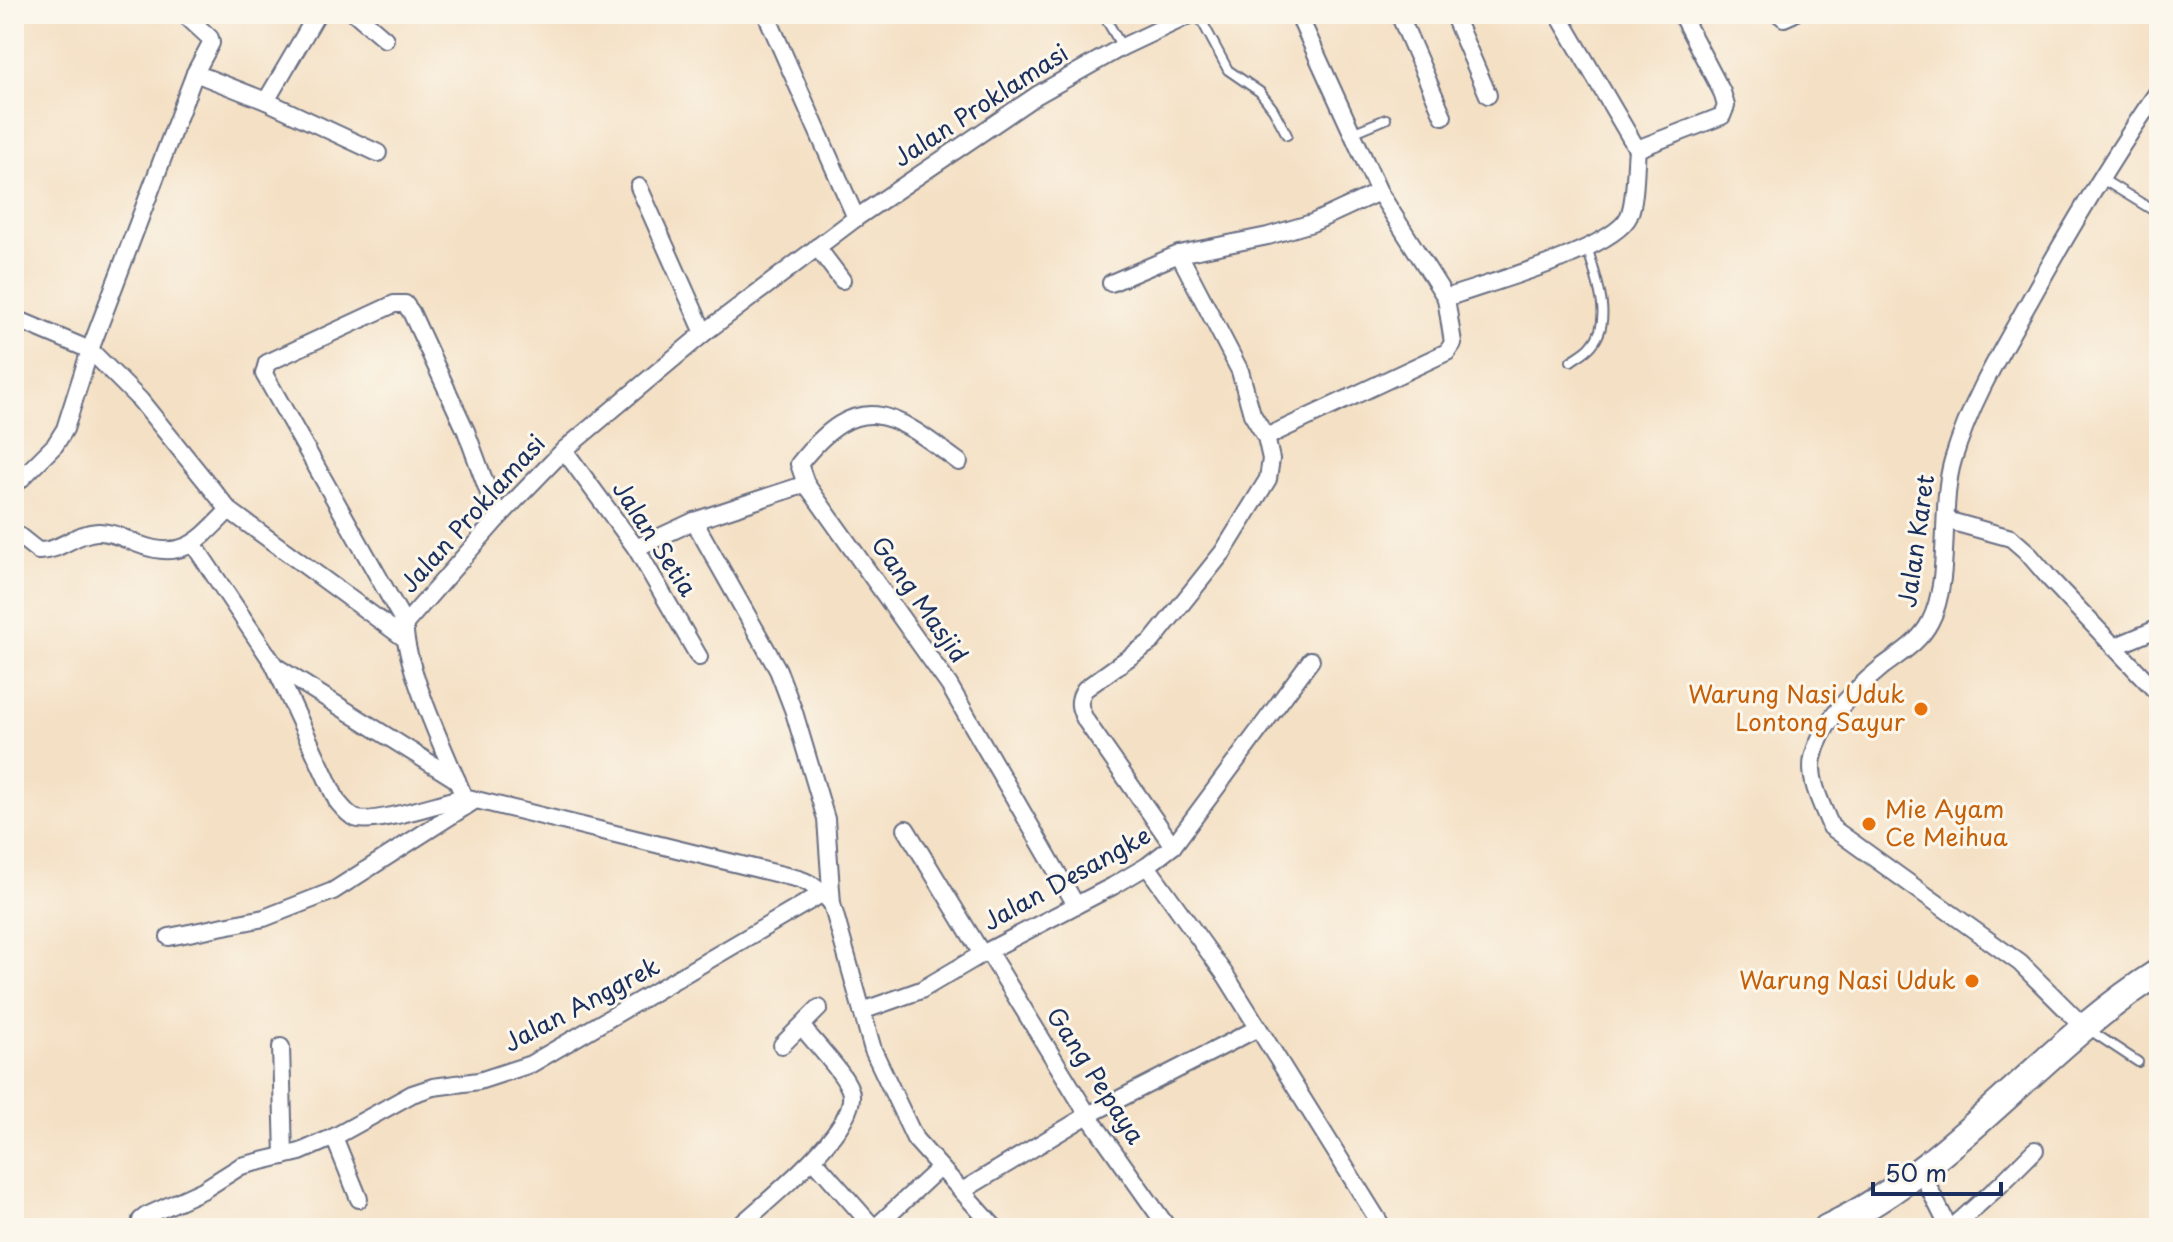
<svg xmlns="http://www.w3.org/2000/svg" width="2173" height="1242" font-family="'Playpen Sans',sans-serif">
<rect width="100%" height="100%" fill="#fbf7ec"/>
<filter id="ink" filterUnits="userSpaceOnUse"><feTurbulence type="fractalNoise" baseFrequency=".0125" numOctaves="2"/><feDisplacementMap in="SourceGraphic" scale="16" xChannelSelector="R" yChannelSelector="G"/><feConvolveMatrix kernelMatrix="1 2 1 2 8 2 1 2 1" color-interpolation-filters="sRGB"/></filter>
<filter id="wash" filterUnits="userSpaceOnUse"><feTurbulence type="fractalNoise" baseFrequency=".006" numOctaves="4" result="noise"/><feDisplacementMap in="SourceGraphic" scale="32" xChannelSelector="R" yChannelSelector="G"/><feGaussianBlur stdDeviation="1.8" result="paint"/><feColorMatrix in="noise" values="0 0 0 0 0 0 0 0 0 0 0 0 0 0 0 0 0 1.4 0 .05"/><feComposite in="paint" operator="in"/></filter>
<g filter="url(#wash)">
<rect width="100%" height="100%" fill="#f4e0c4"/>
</g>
<g filter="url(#ink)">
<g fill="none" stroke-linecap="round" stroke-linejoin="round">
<g stroke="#676d82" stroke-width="12">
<g id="service">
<polyline points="1103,14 1122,47"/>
<polyline points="1198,14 1228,70 1260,92 1273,109 1287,135"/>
<polyline points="1352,133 1386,119"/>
<polyline points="2102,179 2159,214"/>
<path d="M1571,361C1578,356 1586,352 1591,346C1615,320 1595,278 1588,249"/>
<polyline points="2088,1029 2138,1062"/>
</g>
</g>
<g stroke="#676d82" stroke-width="20">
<g id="minor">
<polyline points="356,14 385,39"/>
<polyline points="766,14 856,218"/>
<path d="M1298,14L1379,192L1446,298C1484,284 1614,250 1629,216C1636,199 1635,168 1637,149L1722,116L1726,106L1722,92L1681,14"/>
<polyline points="1399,14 1443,116"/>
<polyline points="1453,14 1488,95"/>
<polyline points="1558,14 1637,149"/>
<polyline points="1779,14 1784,18 1793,14"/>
<polyline points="195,73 266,101 317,14"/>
<polyline points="266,101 378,153"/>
<polyline points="639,187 704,333"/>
<polyline points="817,247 842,280"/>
<polyline points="1111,283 1179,254 1268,236 1312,223 1379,192"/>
<polyline points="14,318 90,350 140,400 229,510 404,638"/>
<polyline points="1266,437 1447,352 1453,343 1446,298"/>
<polyline points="564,450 636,548 699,657"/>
<path d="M806,484L799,464C860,387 892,412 959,462"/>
<polyline points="14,486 55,445 65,429 90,350 195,73 211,43 210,38 184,14"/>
<polyline points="1946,520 2011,538 2026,551 2050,579 2157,692"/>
<polyline points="694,521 778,670 794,712 826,819 832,904"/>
<path d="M14,532L38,551C59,552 75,533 97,532C111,531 125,539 138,544C184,562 200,539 229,510"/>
<polyline points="194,545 275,666 457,780"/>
<polyline points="636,548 694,521 806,484 949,685 1076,905"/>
<polyline points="405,624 264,374 267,363 394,304 405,304 411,312 466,431 498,518"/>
<polyline points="2114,647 2159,628"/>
<path d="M275,667L337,801C342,807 348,815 355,818C372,826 443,802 464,797"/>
<polyline points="906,829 982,954"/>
<path d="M1173,846L1086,721C1079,708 1077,701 1085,689L1152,641L1223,552L1268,479L1271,459L1266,437L1252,414L1240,371L1179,254"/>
<polyline points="1147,866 1226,976 1383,1228"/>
<polyline points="169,937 264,918 333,891 474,801"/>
<polyline points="988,951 1088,1115 1165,1224"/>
<polyline points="862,1011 921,990 982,954 1113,886 1147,866 1173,846 1311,660"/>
<path d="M2083,1026L2020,963L1831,827C1823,807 1808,780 1813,758C1821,722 1855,689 1882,667C1899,654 1920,642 1930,622C1952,581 1939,506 1953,460C1970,403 2000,353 2029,302C2069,230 2111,159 2159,90"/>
<polyline points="782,1045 819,1008"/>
<polyline points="281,1047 284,1156"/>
<polyline points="334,1137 359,1199"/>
<polyline points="814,1160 874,1228"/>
<polyline points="1921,1172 1949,1228"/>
<polyline points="962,1191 1088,1115 1258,1028"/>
<polyline points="142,1228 141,1220 146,1216 203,1190 241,1166 300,1152 334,1137 412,1094 433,1087 479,1081 531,1064 823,893"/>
<path d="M737,1228C762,1205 863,1126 850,1090C845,1074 814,1042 802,1027"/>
<polyline points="875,1228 939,1168"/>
<path d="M995,1228L915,1139L873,1050L832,904C822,892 814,884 799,879L464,797C448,759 402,661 405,624L498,518L564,450L704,333L856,218L1037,95L1122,47L1192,14"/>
<polyline points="1952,1228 2001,1184 2035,1150"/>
</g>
</g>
<g stroke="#676d82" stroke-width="30">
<path id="trunk" d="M1827,1228C1955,1168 2040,1047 2159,972"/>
</g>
<use href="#service" stroke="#fff" stroke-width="8"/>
<use href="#minor" stroke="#fff" stroke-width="16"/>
<use href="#trunk" stroke="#fff" stroke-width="26"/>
</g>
</g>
<g fill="#e8710a" stroke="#fbf7ec" stroke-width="3">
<circle cx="1921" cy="709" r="8"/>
<circle cx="1869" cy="824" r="8"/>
<circle cx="1972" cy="981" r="8"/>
</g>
<g text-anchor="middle" stroke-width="6" stroke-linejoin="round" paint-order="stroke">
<g font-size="24" fill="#1b2f5e" stroke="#fbf7ec">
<text transform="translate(981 106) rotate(-33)" y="8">Jalan Proklamasi</text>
<text transform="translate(473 514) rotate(-48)" y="8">Jalan Proklamasi</text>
<text transform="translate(654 539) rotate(57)" y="8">Jalan Setia</text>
<text transform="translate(1917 541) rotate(-82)" y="8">Jalan Karet</text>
<text transform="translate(919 600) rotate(55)" y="8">Gang Masjid</text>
<text transform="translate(1067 879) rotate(-29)" y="8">Jalan Desangke</text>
<text transform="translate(582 1005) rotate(-28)" y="8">Jalan Anggrek</text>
<text transform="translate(1095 1076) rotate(57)" y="8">Gang Pepaya</text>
</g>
<g font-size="24" fill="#c56008" stroke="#fbf7ec" text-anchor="end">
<text x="1905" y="703">Warung Nasi Uduk<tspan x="1905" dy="28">Lontong Sayur</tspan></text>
<text x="1885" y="818" text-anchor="start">Mie Ayam<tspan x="1885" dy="28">Ce Meihua</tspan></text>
<text x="1956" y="989">Warung Nasi Uduk</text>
</g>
</g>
<rect width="2173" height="1242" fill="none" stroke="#fbf7ec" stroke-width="48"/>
<path d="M1873 1182v12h128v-12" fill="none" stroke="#1b2f5e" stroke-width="4"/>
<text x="1885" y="1182" font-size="24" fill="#1b2f5e" stroke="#fbf7ec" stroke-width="6" paint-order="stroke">50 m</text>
</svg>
